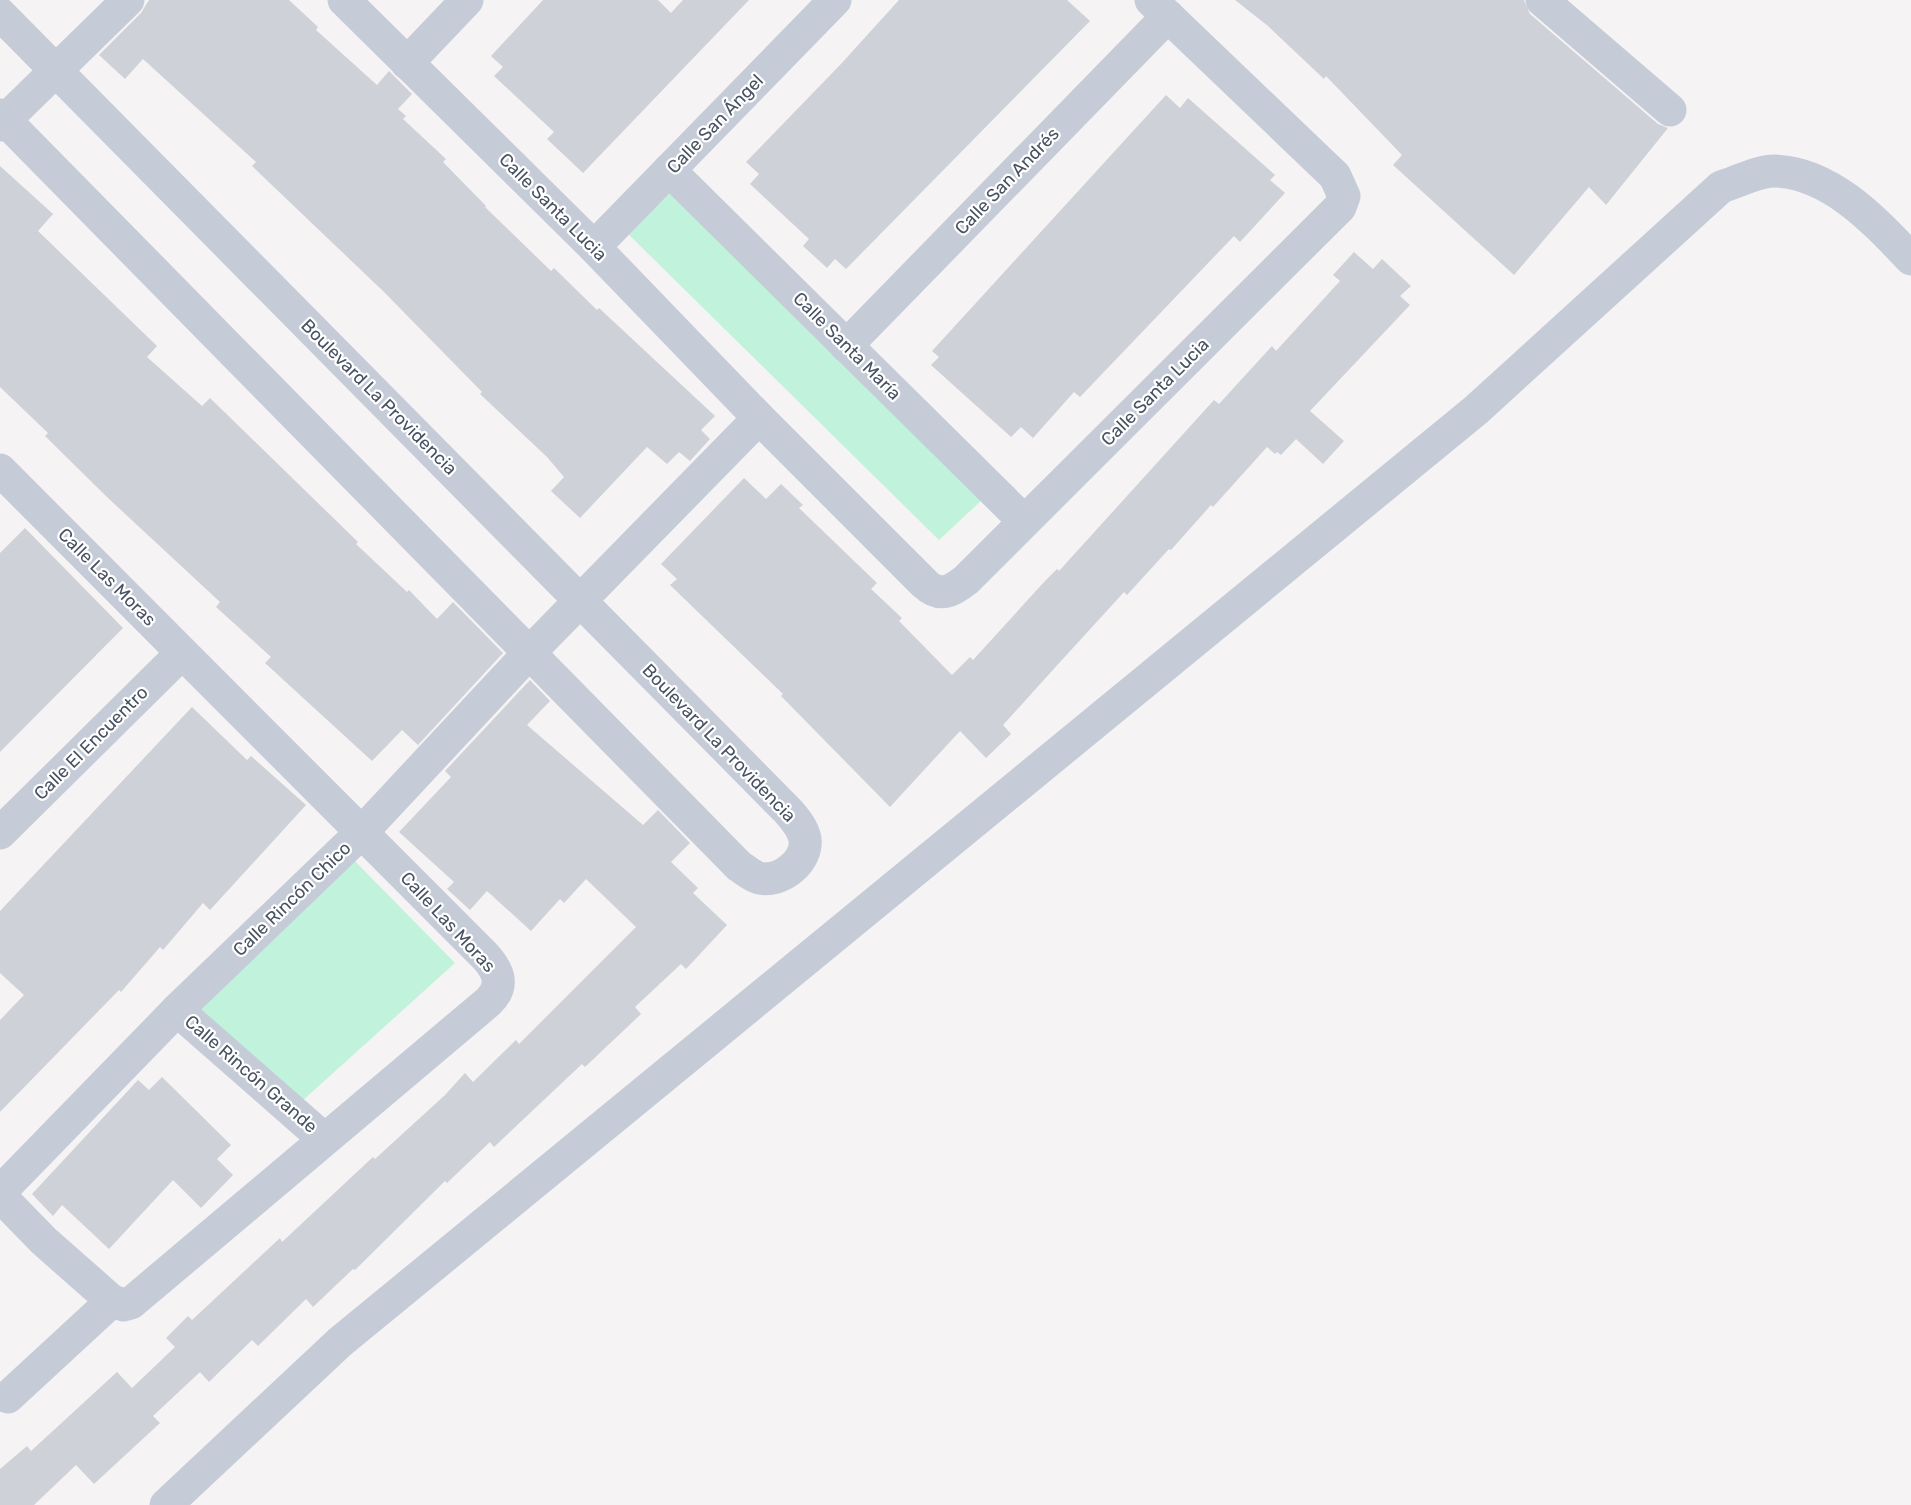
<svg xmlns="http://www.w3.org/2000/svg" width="1911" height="1505" font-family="Rubik,sans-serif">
<rect width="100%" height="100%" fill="#f5f3f3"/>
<g fill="#c1f3dc">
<polygon points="669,183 983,499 939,540 622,228"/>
<polygon points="345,851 455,963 301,1102 196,1006"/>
</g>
<g fill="#cfd1d8">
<polygon points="149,0 289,0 318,27 316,30 377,85 389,71 412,94 398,109 406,116 403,119 446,159 443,162 486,206 485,207 551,271 554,268 597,310 599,308 715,416 701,430 710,439 690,461 679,452 667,464 647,447 580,518 551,491 564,477 547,457 480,394 482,392 384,292 252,166 256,162 143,59 125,79 99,55 141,13"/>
<polygon points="543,0 658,0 671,13 683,0 749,0 583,173 547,139 554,132 494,76 503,67 491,56"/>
<polygon points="899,0 1067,0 1090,21 846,269 835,259 827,268 803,246 809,239 750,184 759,174 746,162 840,65"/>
<polygon points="1235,0 1524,0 1530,14 1658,124 1668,128 1606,205 1589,187 1514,275 1393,165 1402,155 1326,76 1324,79 1268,26"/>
<polygon points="1166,95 1180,108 1188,98 1275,175 1270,180 1285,193 1240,242 1234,236 1080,397 1074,392 1033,438 1021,427 1011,437 931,365 939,357 932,351"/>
<polygon points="0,166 53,214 38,231 157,346 147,357 202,406 210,398 358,542 356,544 407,592 409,590 437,619 453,602 503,653 418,745 402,730 372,761 265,663 271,657 216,607 220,602 108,498 45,436 48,433 0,387"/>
<polygon points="1354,252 1373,269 1382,259 1411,286 1400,296 1410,305 1310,411 1344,441 1323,464 1296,439 1281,455 1277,452 1275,454 1267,447 1213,507 1211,505 1171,550 1169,549 1127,595 1124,592 1051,672 1003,725 1011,734 986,758 960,731 890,807 781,696 783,694 670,585 677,579 661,564 744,478 766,499 781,484 803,505 799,508 877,583 871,589 902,618 899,621 952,675 970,657 973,660 1045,581 1057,569 1059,571 1214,400 1219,404 1272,346 1276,351 1340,281 1333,275"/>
<polygon points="25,528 123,628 0,752 0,553"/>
<polygon points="530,680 550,701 527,725 643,825 658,810 690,843 671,862 698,888 693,893 727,925 686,969 681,964 635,1007 641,1014 585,1067 582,1064 494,1147 490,1142 447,1183 445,1181 355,1270 353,1269 313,1307 306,1299 258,1346 252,1340 209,1382 200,1372 153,1416 160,1423 94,1484 76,1465 34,1505 0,1505 0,1469 27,1446 31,1451 117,1372 132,1388 175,1347 166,1338 188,1316 192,1320 280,1238 282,1242 373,1157 375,1159 445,1095 465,1073 473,1082 516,1040 519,1044 636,927 586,879 564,903 560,899 531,931 487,891 470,910 447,889 454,882 399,832 451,777 445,771"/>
<polygon points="192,707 247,760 251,756 306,805 210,910 203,903 163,950 160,947 121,992 119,990 0,1112 0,1020 24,995 0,973 0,911"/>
<polygon points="162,1077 231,1145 217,1159 233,1175 201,1208 173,1180 109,1249 62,1205 53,1216 32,1194 138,1080 149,1090"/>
</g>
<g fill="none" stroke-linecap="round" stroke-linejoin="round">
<g stroke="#c6ccd7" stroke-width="33">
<path d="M344,0L594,247L759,418L925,584C940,598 952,591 966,580L1340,207L1344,196L1335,176L1151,0"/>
<polyline points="1542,0 1670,110"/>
<path d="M0,14L788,811C795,819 803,828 805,839C808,861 781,883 759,878C752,876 745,870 739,866L0,115"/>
<polyline points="407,63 467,0"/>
<polyline points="0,125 128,0"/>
<polyline points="669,170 1024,521"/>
<polyline points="594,247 835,0"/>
<polyline points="846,346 1168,16"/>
<path d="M0,470L484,955C499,971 505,986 488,1002L131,1303L124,1305L112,1301L44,1241L0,1196"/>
<polyline points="0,833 182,653"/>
<polyline points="177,1010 324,1139"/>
<polyline points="0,1192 177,1010 362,832 529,653 759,418"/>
<polyline points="8,1397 112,1301"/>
<path d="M166,1505L340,1342L1476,410L1721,187C1737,182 1758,171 1774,171C1830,172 1875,221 1911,259"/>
</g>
</g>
<g text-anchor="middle" stroke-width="4.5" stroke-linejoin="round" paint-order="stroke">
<g font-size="18" fill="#495262" stroke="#fff">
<text transform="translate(715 124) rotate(-46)" y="6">Calle San Ángel</text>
<text transform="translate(1007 181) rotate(-46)" y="6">Calle San Andrés</text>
<text transform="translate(553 207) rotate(45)" y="6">Calle Santa Lucia</text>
<text transform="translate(847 346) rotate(45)" y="6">Calle Santa María</text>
<text transform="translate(1155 392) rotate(-45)" y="6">Calle Santa Lucia</text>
<text transform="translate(379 397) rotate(45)" y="6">Boulevard La Providencia</text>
<text transform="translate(107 577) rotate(45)" y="6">Calle Las Moras</text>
<text transform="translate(91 743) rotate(-45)" y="6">Calle El Encuentro</text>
<text transform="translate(719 743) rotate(46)" y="6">Boulevard La Providencia</text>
<text transform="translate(292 899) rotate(-44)" y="6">Calle Rincón Chico</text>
<text transform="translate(448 922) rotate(47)" y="6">Calle Las Moras</text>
<text transform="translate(251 1074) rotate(41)" y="6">Calle Rincón Grande</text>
</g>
</g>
</svg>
